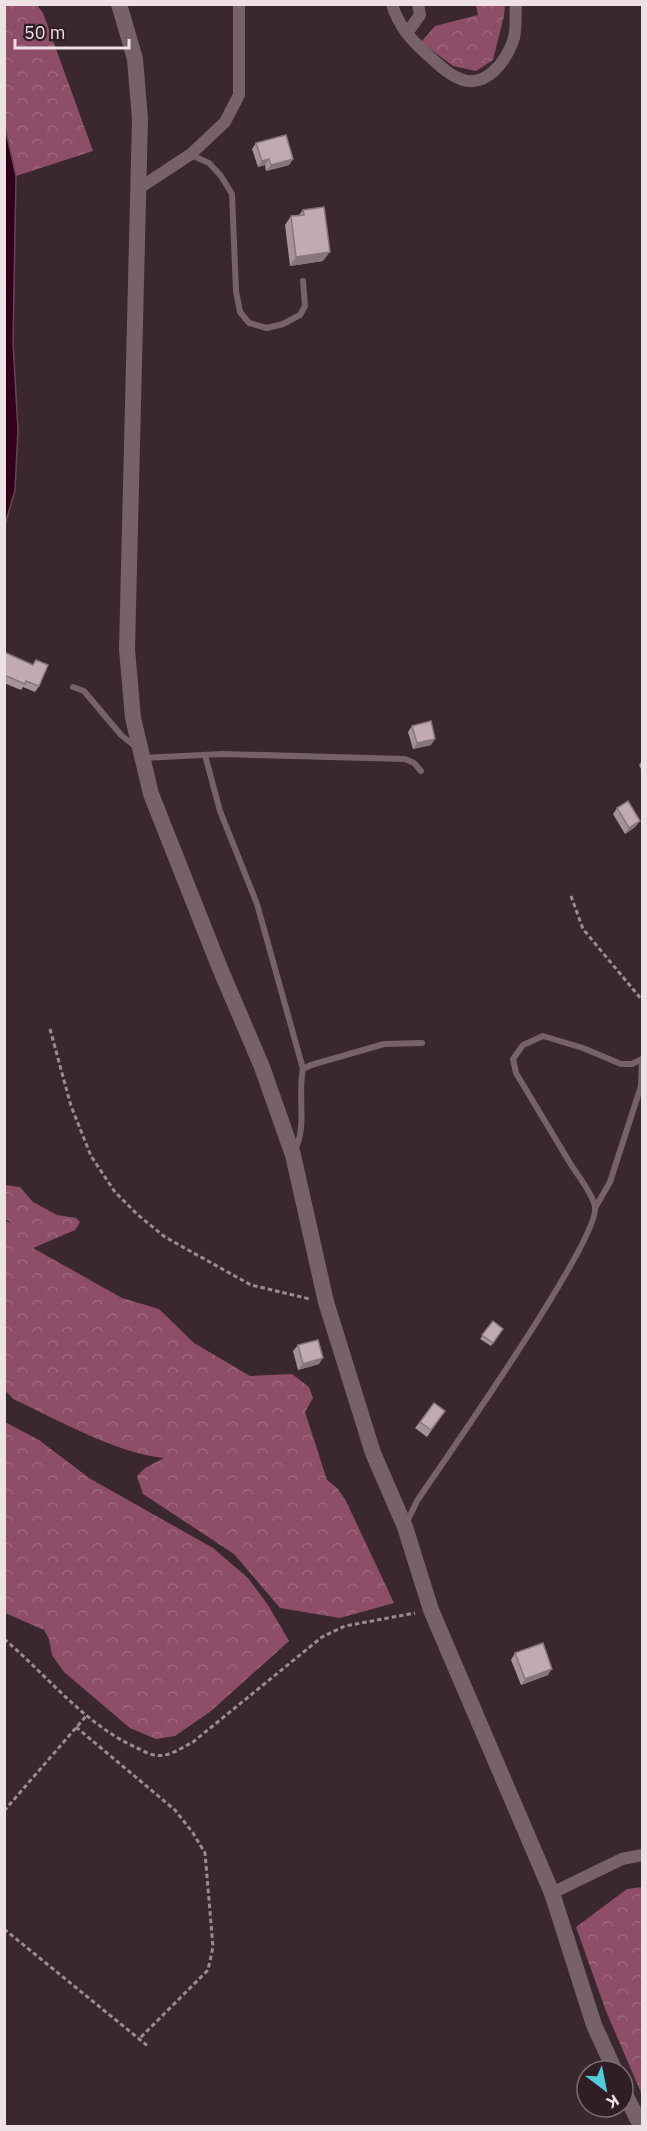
<svg xmlns="http://www.w3.org/2000/svg" width="647" height="2131" font-family="'IBM Plex Sans',sans-serif">
<defs>
<pattern id="forest-crowns" width="20" height="18" patternUnits="userSpaceOnUse" patternTransform="scale(1.5)"><rect width="20" height="18" fill="#8e4e67"/><path d="M2 6a3 3 0 1 1 6 0M12 15a3 3 0 1 1 6 0" fill="none" stroke="#9e677d"/></pattern>
</defs>
<rect width="100%" height="100%" fill="#3a282e"/>
<g fill="url(#forest-crowns)">
<polygon points="4,5 37,5 43,13 93,151 16,176 5,123"/>
<polygon points="476,5 505,5 504,16 493,60 476,71 453,66 421,42 435,26 478,15"/>
<path d="M5,1185L20,1187L33,1202L57,1215L76,1218L80,1222L75,1230L33,1248L122,1298L159,1309L194,1343L250,1376L292,1374L309,1387L313,1398L305,1412L327,1480L337,1488L345,1499L394,1603L340,1618L280,1608L234,1554L143,1494L137,1476L145,1468L164,1458C116,1453 58,1420 13,1399L5,1390V1221L13,1223L5,1219Z"/>
<polygon points="5,1422 39,1440 89,1478 213,1548 248,1578 268,1605 289,1641 211,1711 175,1736 156,1739 130,1728 64,1672 52,1655 49,1639 44,1630 5,1613"/>
<polygon points="642,1887 642,2095 606,2011 576,1927 627,1889"/>
</g>
<polygon fill="#320018" stroke="#6a4455" stroke-width="1.5" points="4,123 16,176 13,342 18,430 15,490 5,525"/>
<g fill="none" stroke-linecap="round" stroke-linejoin="round">
<g stroke="#9b8c91" stroke-width="3" stroke-dasharray="4.5 3" stroke-linecap="butt">
<polyline points="571,896 583,929 642,1000"/>
<polyline points="50,1029 71,1106 91,1156 115,1192 138,1215 165,1237 251,1285 310,1299"/>
<path d="M4,1639C48,1676 84,1724 137,1748C142,1750 148,1754 154,1755C168,1758 181,1748 193,1742L322,1637L345,1626L415,1613"/>
<polyline points="76,1727 175,1810 193,1833 205,1853 213,1947 208,1970 139,2039"/>
<polyline points="4,1811 87,1715"/>
<polyline points="4,1929 149,2047"/>
</g>
<g stroke="#766268" stroke-width="6">
<polyline points="191,155 209,163 221,176 232,194 236,291 240,312 249,323 267,328 283,324 300,315 305,306 303,281"/>
<polyline points="73,687 84,691 121,735 136,747"/>
<polyline points="205,755 220,811 257,904 303,1069"/>
<polyline points="143,758 222,754 405,759 414,763 421,771"/>
<path d="M294,1152C308,1126 297,1097 303,1069L311,1065L384,1044L422,1043"/>
<polyline points="595,1208 610,1182 641,1086 642,1060"/>
<path d="M406,1524L417,1501C443,1462 602,1237 595,1206C591,1191 578,1176 570,1163C552,1133 534,1103 516,1073L513,1059L523,1045L543,1036L583,1048L621,1064H632L642,1059"/>
</g>
<g stroke="#766268" stroke-width="12">
<path d="M392,4C398,26 413,42 429,56C439,65 450,76 463,80C487,87 506,61 513,41C517,31 515,16 516,4"/>
<polyline points="407,33 420,15 418,4"/>
<polyline points="138,189 191,154 225,122 239,95 239,4"/>
<polyline points="552,1893 622,1859 642,1855"/>
</g>
<g stroke="#766268" stroke-width="16">
<polyline points="119,4 135,59 140,119 127,649 133,718 151,794 219,966 262,1067 293,1155 326,1302 373,1453 405,1527 431,1610 552,1893 594,2025 615,2071"/>
<polyline points="623,2090 641,2126"/>
</g>
</g>
<g fill="#a69299">
<polygon points="256,143 293,159 289,165 266,171 265,165 258,167 252,149"/>
<polygon points="303,210 323,261 290,266 285,225 291,216 299,215"/>
<polygon points="4,652 32,665 36,660 39,686 35,692 23,687 21,690 4,683"/>
<polygon points="412,726 431,745 413,749 408,732"/>
<polygon points="642,761 642,771 639,765"/>
<polygon points="617,808 640,821 635,827 625,834 613,814"/>
<polygon points="493,1321 503,1329 491,1346 480,1339"/>
<polygon points="298,1345 319,1364 298,1370 293,1351"/>
<polygon points="434,1403 445,1411 427,1437 415,1428"/>
<polygon points="515,1653 548,1675 521,1685 511,1660"/>
</g>
<g fill="#87777d">
<polygon points="269,159 265,165 258,167 262,161"/>
<polygon points="293,159 289,165 266,171 271,165"/>
<polygon points="330,252 323,261 290,266 296,257"/>
<polygon points="435,739 431,745 413,749 417,743"/>
<polygon points="640,821 635,827 625,834 629,828"/>
<polygon points="323,1358 319,1364 298,1370 303,1364"/>
<polygon points="552,1669 548,1675 521,1685 525,1679"/>
</g>
<g fill="#c1aab2" stroke="#87777d" stroke-width="1.5">
<polygon points="286,135 293,159 271,165 269,159 262,161 256,143"/>
<polygon points="324,207 330,252 296,257 291,216 304,215 303,210"/>
<polygon points="4,652 33,665 36,660 48,665 39,686 26,681 25,684 4,675"/>
<polygon points="431,721 435,739 417,743 412,726"/>
<polygon points="628,801 640,821 629,828 617,808"/>
<polygon points="493,1321 503,1329 493,1343 482,1335"/>
<polygon points="318,1340 323,1358 303,1364 298,1345"/>
<polygon points="434,1403 445,1411 431,1430 420,1422"/>
<polygon points="543,1643 552,1669 525,1679 515,1653"/>
</g>
<rect width="647" height="2131" fill="none" stroke="#ede1e4" stroke-width="12"/>
<g transform="translate(605 2089) rotate(148)"><circle r="28" fill="#2f1e25" stroke="#7b6c71" stroke-width="1.5"/>
<path d="M0-4.5L10 22L0 15L-10 22Z" fill="#52cbd9"/>
<text y="-9" font-size="16" font-weight="bold" text-anchor="middle" fill="#ede1e4">K</text>
</g>
<path d="M15 39v9h114v-9" fill="none" stroke="#ede1e4" stroke-width="3"/>
<text x="24" y="39" font-size="18" fill="#ede1e4" stroke="#2f1e25" stroke-width="4.5" paint-order="stroke">50 m</text>
</svg>
